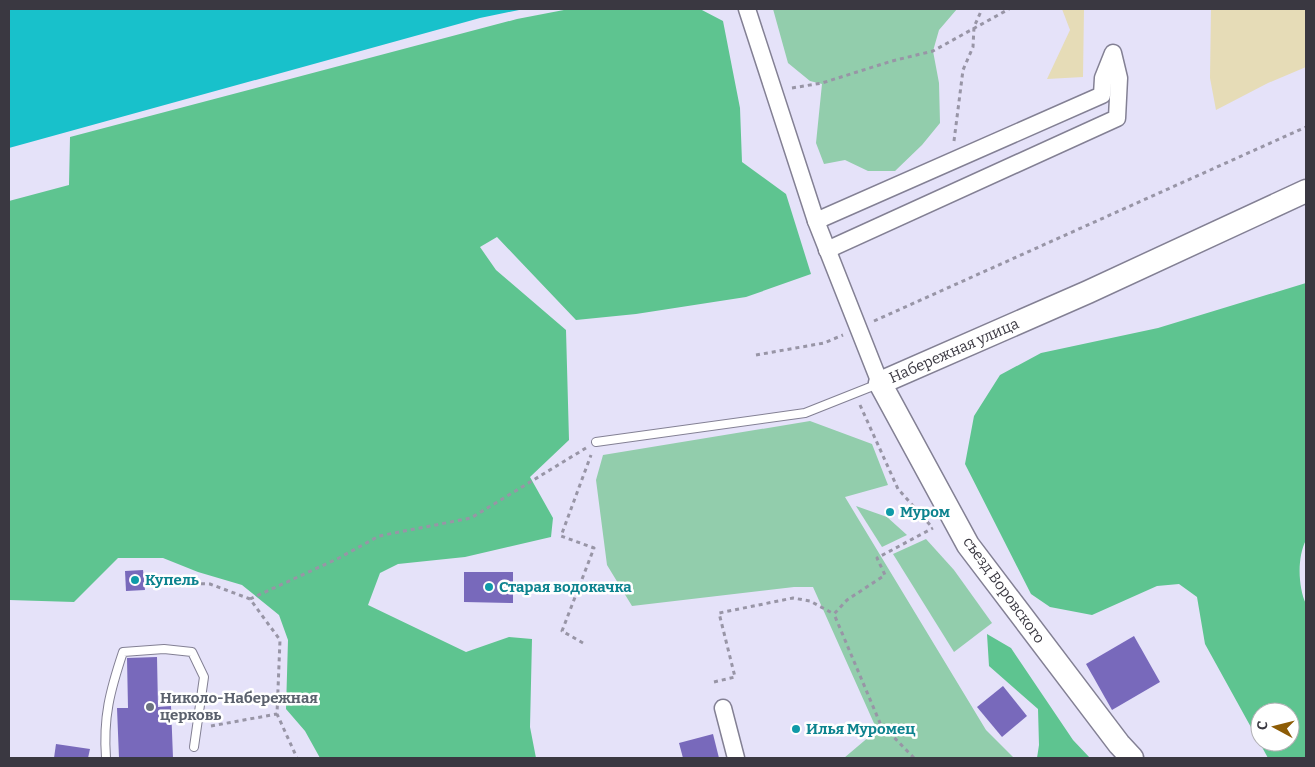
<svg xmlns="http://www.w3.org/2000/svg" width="1315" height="767" font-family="Bitter,serif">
<rect width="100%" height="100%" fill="#e5e2f9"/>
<g fill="#92cdac">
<polygon points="773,9 957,9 939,30 933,51 939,83 940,123 922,145 895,171 868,171 845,160 824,164 816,143 822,84 810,81 788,63"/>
<polygon points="810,421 872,444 888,485 845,497 986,730 1014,758 844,758 877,730 813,587 794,587 632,606 607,565 596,480 603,455"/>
<polygon points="856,506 887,517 907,535 882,547"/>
<polygon points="926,539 954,570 992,623 954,652 893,554"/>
</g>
<g fill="#5ec490" fill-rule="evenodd">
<polygon points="569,9 700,9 723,21 740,108 742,162 786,194 811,274 746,297 636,314 576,320 497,237 480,247 496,270 566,330 569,440 530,477 553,518 551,537 465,557 398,564 380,573 368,605 466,652 509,637 532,639 530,727 536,758 320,758 305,731 286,709 288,640 279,615 242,585 198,572 163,558 118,558 74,602 9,600 9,201 69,185 70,137 517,19"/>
<path d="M1306,283V540C1297,557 1298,587 1306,604V758H1268L1205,644L1197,597L1179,584L1157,586L1092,615L1050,607L1031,594L965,464L974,416L1000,375L1041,353L1158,328ZM1260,712H1290V742H1260Z"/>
<polygon points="987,634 1011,648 1073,740 1090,758 1037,758 1039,745 1038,709 989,666"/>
</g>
<g fill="#e6dcb7">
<polygon points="1062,9 1084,9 1083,77 1047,79 1070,30"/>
<polygon points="1211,9 1306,9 1306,67 1268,83 1216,110 1210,78"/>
</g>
<polygon fill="#18c1cb" points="9,9 524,9 480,18 9,148"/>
<g fill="#7869bb">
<polygon points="143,570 145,590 126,591 125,571"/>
<polygon points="464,572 513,572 513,603 464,602"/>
<polygon points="1134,636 1160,682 1112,710 1086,664"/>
<polygon points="157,657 158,707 171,706 173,758 119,758 117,708 128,708 127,658"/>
<polygon points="1003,686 1027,716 1002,737 977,707"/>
<polygon points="713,734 719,758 683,758 679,743"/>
<polygon points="56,744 90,749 88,758 54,758"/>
</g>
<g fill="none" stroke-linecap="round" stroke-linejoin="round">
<g stroke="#838094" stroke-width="10">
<g id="lane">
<polyline points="596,442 805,413 878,384"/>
<path d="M106,758C103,717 110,691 123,652L164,649L192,652L204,677L194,747"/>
</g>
</g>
<g stroke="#838094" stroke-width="19">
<g id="street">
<polyline points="747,9 816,221 880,383"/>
<polyline points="816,221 1102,95 1103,78 1113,53 1119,78 1117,118 827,250"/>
<polyline points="723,708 736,758"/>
</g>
</g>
<g stroke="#838094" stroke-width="25">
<g id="secondary">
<path id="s1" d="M1132,758L1119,744L968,545L880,383L1088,292L1306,191"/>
</g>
</g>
<g stroke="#9895a6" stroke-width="3" stroke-dasharray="4 4" stroke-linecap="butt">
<polyline points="792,88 822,83 892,61 933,51 1009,9"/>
<polyline points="954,141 963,70 973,47 974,27 982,9"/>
<polyline points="874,321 1306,127"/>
<polyline points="756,355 824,343 843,335"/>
<polyline points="860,405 898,489 932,527"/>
<polyline points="153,582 210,584 250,599 280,640 277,714 297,758"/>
<polyline points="250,599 339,558 379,536 471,518 586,448"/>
<polyline points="583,643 562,631 594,548 561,536 591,455"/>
<polyline points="714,682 735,677 719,613 793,598 810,601 834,614"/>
<polyline points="211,726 277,714"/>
<polyline points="914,758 880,723 834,614 847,600 885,575 877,558 933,528"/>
</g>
<use href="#lane" stroke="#fff" stroke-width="8"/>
<use href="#street" stroke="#fff" stroke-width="16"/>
<use href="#secondary" stroke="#fff" stroke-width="22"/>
</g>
<g fill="#0f9aa8" stroke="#fff" stroke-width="2">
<circle cx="890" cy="512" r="5"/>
<circle cx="135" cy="580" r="5"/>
<circle cx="489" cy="587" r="5"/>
<circle cx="796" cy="729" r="5"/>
</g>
<circle fill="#6b7280" stroke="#fff" stroke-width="2" cx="150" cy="707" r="5"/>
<g text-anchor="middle" stroke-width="5" stroke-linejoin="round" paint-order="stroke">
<g font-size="15" fill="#3a3841" stroke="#fff">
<text dy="5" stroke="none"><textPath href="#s1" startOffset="534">Набережная улица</textPath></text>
<text transform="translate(1004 590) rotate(54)" y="5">съезд Воровского</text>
</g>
<g font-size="15" font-weight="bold" fill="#0d838f" stroke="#fff" text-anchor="start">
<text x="900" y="517">Муром</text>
<text x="145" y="585">Купель</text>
<text x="499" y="592">Старая водокачка</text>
<text x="806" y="734">Илья Муромец</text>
</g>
<g font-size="15" font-weight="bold" fill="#5b616d" stroke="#fff" text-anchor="start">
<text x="160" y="703">Николо-Набережная<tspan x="160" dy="17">церковь</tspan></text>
</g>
</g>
<rect width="1315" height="767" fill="none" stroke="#3a3841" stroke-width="20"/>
<g transform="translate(1275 727) rotate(277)"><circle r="24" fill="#ffffff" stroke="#b0afb3"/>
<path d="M0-4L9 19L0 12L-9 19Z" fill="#8d5c06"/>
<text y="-8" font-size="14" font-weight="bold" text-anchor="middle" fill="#3a3841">С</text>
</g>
</svg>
